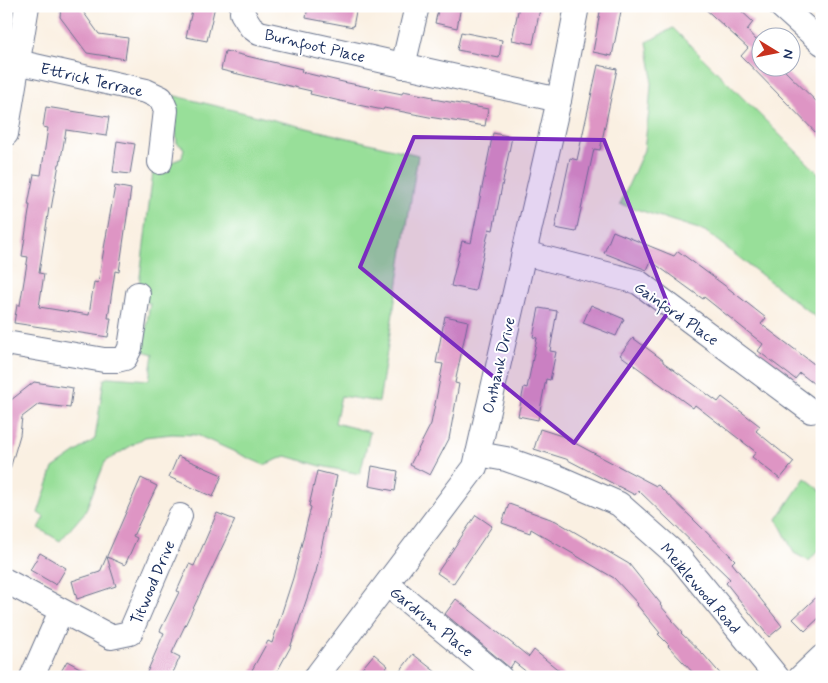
<svg xmlns="http://www.w3.org/2000/svg" width="828" height="683" font-family="Mynerve,sans-serif">
<rect width="100%" height="100%" fill="#fff"/>
<filter id="ink" filterUnits="userSpaceOnUse"><feTurbulence type="fractalNoise" baseFrequency=".02" numOctaves="2"/><feDisplacementMap in="SourceGraphic" scale="10" xChannelSelector="R" yChannelSelector="G"/><feConvolveMatrix kernelMatrix="1 2 1 2 8 2 1 2 1" color-interpolation-filters="sRGB"/></filter>
<filter id="wash" filterUnits="userSpaceOnUse"><feTurbulence type="fractalNoise" baseFrequency=".0096" numOctaves="4" result="noise"/><feDisplacementMap in="SourceGraphic" scale="20" xChannelSelector="R" yChannelSelector="G"/><feGaussianBlur stdDeviation="1.12" result="paint"/><feColorMatrix in="noise" values="0 0 0 0 0 0 0 0 0 0 0 0 0 0 0 0 0 1.4 0 .05"/><feComposite in="paint" operator="in"/></filter>
<g filter="url(#wash)">
<rect width="100%" height="100%" fill="#faf0e2"/>
<g fill="#98df99" stroke="#5a877c">
<polygon points="673,28 822,177 822,322 705,231 620,204 644,150 649,111 652,72 647,42"/>
<polygon points="159,92 418,155 379,402 341,396 335,423 370,432 360,474 321,466 286,456 264,465 197,435 172,434 145,437 105,462 85,512 60,541 38,528 44,517 38,513 53,468 95,439 104,379 110,377 149,380 153,354 143,351 150,303 137,301 153,172 168,172 172,162 182,158 184,148 177,143 174,108"/>
<polygon points="805,478 822,491 822,546 809,561 794,553 777,519"/>
</g>
<g id="blocks">
<g fill="#de95c4">
<polygon points="61,6 79,6 99,34 128,38 125,59 87,53 60,17"/>
<polygon points="193,6 215,6 207,41 186,37"/>
<polygon points="308,6 357,6 353,27 306,18"/>
<polygon points="439,6 461,6 457,28 435,23"/>
<polygon points="519,6 540,9 533,44 512,40"/>
<polygon points="601,6 622,6 612,56 593,52"/>
<polygon points="702,6 736,6 753,22 747,30 756,40 760,37 760,68 782,68 822,107 822,139 741,56 748,48"/>
<polygon points="461,32 502,40 499,58 457,50"/>
<polygon points="225,51 302,69 301,72 343,82 402,94 403,91 433,97 433,99 488,109 485,126 429,117 384,108 383,110 353,104 310,94 311,91 221,70"/>
<polygon points="598,65 617,69 600,150 594,149 576,232 555,228 570,158 577,160"/>
<polygon points="46,107 109,117 106,136 66,130 60,164 59,164 51,209 49,208 39,273 44,274 39,307 89,315 94,282 98,283 115,186 131,189 119,272 115,271 108,318 111,318 108,337 14,323 17,305 20,305 28,257 22,256 30,205 28,205 34,174 41,175 48,128 43,127"/>
<polygon points="493,133 512,137 493,230 489,229 475,291 451,286 462,241 471,243"/>
<polygon points="117,141 135,144 130,174 113,172"/>
<polygon points="613,231 674,256 678,251 728,288 766,318 761,324 822,370 822,390 800,373 795,379 758,351 763,344 704,297 703,299 651,261 647,270 604,253"/>
<polygon points="591,305 624,319 616,336 583,323"/>
<polygon points="539,308 557,311 550,351 556,352 550,380 546,379 538,420 518,416 524,387 527,388 537,338 533,337"/>
<polygon points="445,316 468,321 455,383 459,384 449,439 430,475 410,465 431,424 443,364 436,363"/>
<polygon points="633,338 663,360 663,362 718,402 722,397 760,426 756,431 794,462 780,479 752,457 756,452 695,405 693,408 620,355"/>
<polygon points="34,382 73,388 70,408 39,404 22,417 20,435 10,469 6,468 6,404"/>
<polygon points="540,429 568,438 567,439 656,486 658,485 735,560 732,563 782,626 769,637 726,583 730,579 638,490 635,495 566,459 534,449"/>
<polygon points="178,456 222,475 213,497 169,477"/>
<polygon points="372,466 398,471 395,491 369,486"/>
<polygon points="317,471 337,476 316,572 290,648 274,677 263,677 252,670 268,641 272,643 293,578 311,507 309,506"/>
<polygon points="141,478 157,486 133,536 137,538 125,565 107,557 116,586 77,599 72,581 100,572"/>
<polygon points="509,504 556,521 629,564 661,604 660,605 673,620 672,621 682,632 681,633 704,655 723,677 697,677 668,646 669,645 658,634 660,633 637,605 638,604 614,578 531,529 530,533 502,523"/>
<polygon points="217,513 235,520 172,653 180,657 171,677 145,677 164,633 160,631 179,592 177,591 189,564 194,566"/>
<polygon points="476,515 492,526 453,584 437,573"/>
<polygon points="40,553 66,568 56,585 30,570"/>
<polygon points="822,592 822,615 805,631 793,619"/>
<polygon points="456,599 529,657 534,650 567,677 533,677 514,662 510,668 445,614"/>
<polygon points="374,654 388,666 379,677 355,677"/>
<polygon points="413,654 442,677 408,677 400,671"/>
<polygon points="67,661 96,677 58,677"/>
</g>
</g>
</g>
<g filter="url(#ink)">
<use href="#blocks" fill-opacity="0" stroke="#69738c" stroke-width="1"/>
<g fill="none" stroke-linecap="round" stroke-linejoin="round">
<g stroke="#69738c" stroke-width="26">
<g id="minor">
<polyline points="243,6 242,13 251,27 259,33 559,100"/>
<polyline points="781,6 822,43"/>
<polyline points="17,62 146,91 161,98 166,110 160,162"/>
<polyline points="403,66 417,6"/>
<polyline points="6,134 27,6"/>
<polyline points="524,253 638,282 811,411"/>
<polyline points="6,343 104,360 117,360 125,358 130,348 138,294"/>
<polyline points="478,454 506,459 557,477 619,504 679,557 777,677"/>
<polyline points="6,581 111,637 130,633 180,516"/>
<polyline points="387,584 500,677"/>
<polyline points="32,677 61,611"/>
<polyline points="316,677 475,467 559,100 577,6"/>
<polyline points="801,677 822,657"/>
</g>
</g>
<use href="#minor" stroke="#fff" stroke-width="24"/>
</g>
</g>
<path fill="#7b2cbf" fill-opacity="0.2" stroke="#7b2cbf" stroke-width="4" stroke-linejoin="round" d="M414,137L604,140L670,310L574,443L360,267Z"/>
<g text-anchor="middle" stroke-width="4" stroke-linejoin="round" paint-order="stroke">
<g font-size="16" fill="#1b2f5e" stroke="#fff">
<text transform="translate(315 45) rotate(13)" y="6">Burnfoot Place</text>
<text transform="translate(92 79) rotate(13)" y="6">Ettrick Terrace</text>
<text transform="translate(677 313) rotate(35)" y="6">Gainford Place</text>
<text transform="translate(498 365) rotate(-77)" y="6">Onthank Drive</text>
<text transform="translate(152 582) rotate(-67)" y="6">Titwood Drive</text>
<text transform="translate(701 588) rotate(49)" y="6">Meiklewood Road</text>
<text transform="translate(432 621) rotate(39)" y="6">Gardrum Place</text>
</g>
</g>
<rect width="828" height="683" fill="none" stroke="#fff" stroke-width="25"/>
<g transform="translate(776 52) rotate(100)"><circle r="24" fill="#ffffff" stroke="#a4acbf"/>
<path d="M0-4L9 19L0 12L-9 19Z" fill="#c8321e"/>
<text y="-8" font-size="14" font-weight="bold" text-anchor="middle" fill="#1b2f5e">N</text>
</g>
</svg>
